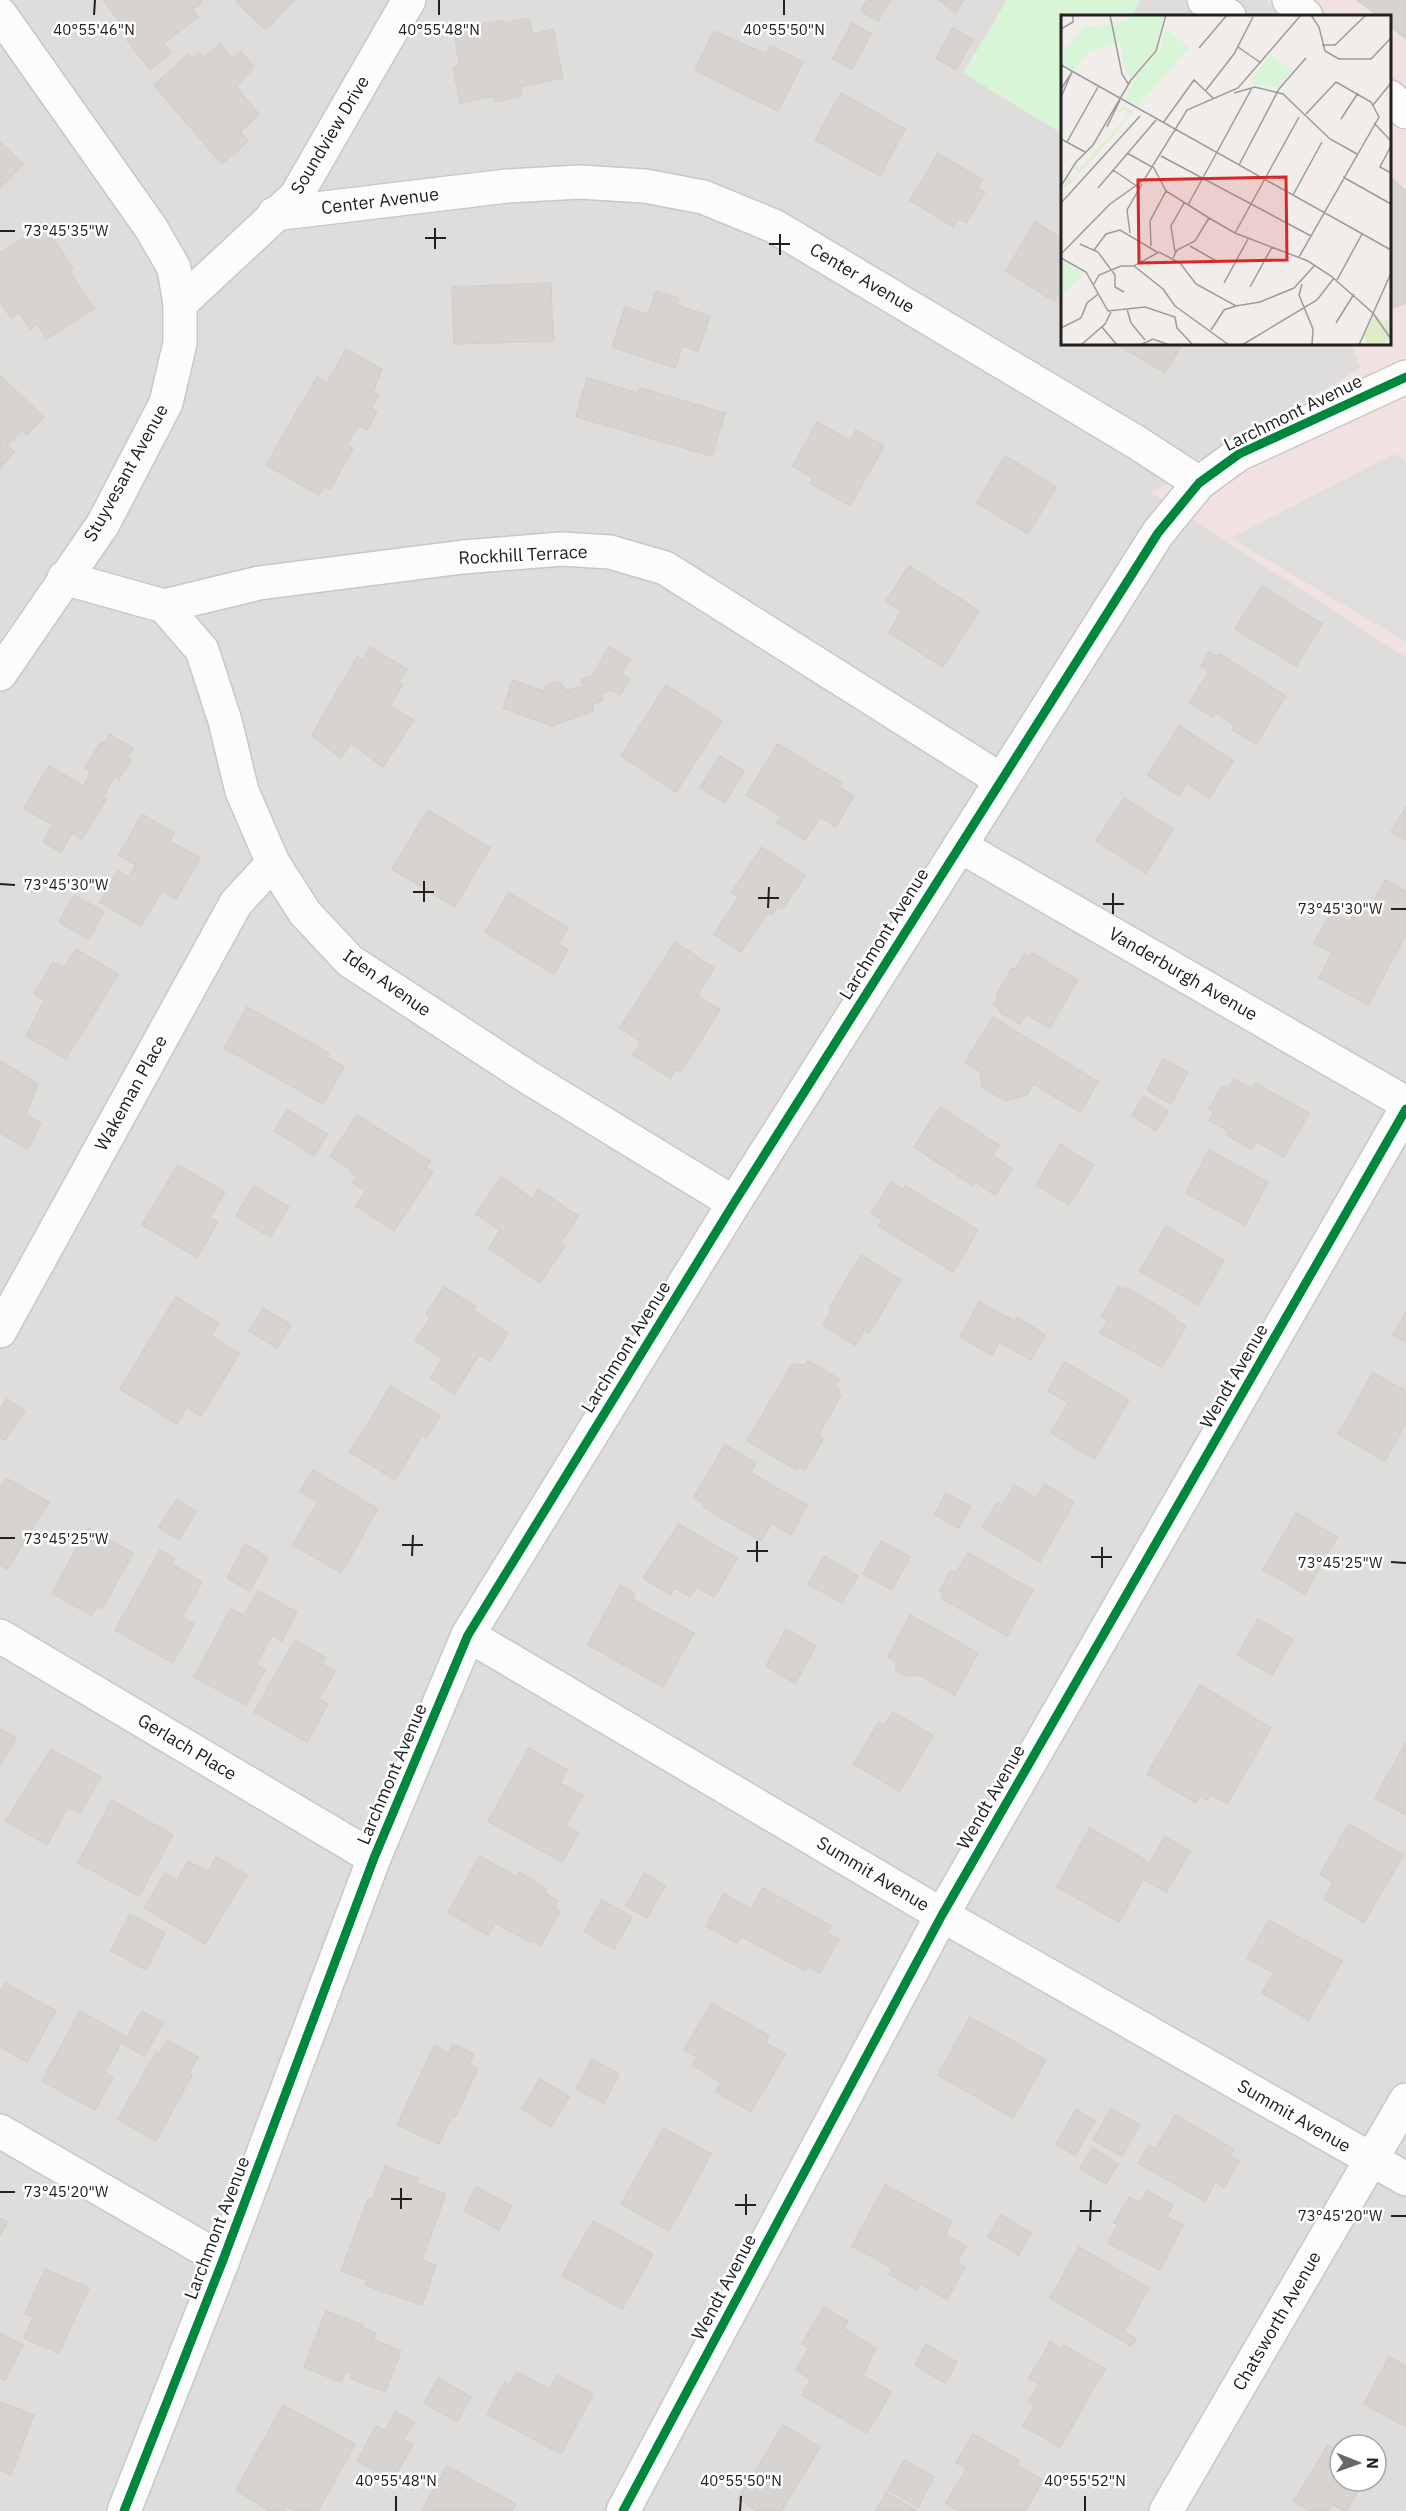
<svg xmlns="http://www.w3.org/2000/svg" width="1406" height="2511" font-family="'IBM Plex Sans',sans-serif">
<rect width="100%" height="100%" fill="#f0edea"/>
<path fill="#dfdddb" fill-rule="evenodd" d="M0,0H1267L1278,16H1062V344H1351L1361,368L1152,493L1406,657V2511H0ZM1340,2445H1376V2481H1340Z"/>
<polygon fill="#f1e1e0" points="1267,0 1406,0 1406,657 1151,493 1361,368 1351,344 1390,344 1390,16 1278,16"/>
<polygon fill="#d9f5d7" points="1007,0 1141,0 1131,16 1062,16 1061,133 963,73"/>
<polygon fill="#e0dedd" points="1394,454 1406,461 1406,642 1231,538"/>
<g fill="#d7d3d1" stroke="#d3cfcb" stroke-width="1.5">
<polygon points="103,0 200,0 202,3 192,10 198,17 164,43 171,53 150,70 127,40 131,36"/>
<polygon points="238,0 294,0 266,30 236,2"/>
<polygon points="867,0 890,1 878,21 861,11"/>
<polygon points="938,0 964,0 956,12"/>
<polygon points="1357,0 1406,0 1406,39 1390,26 1390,16 1378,16"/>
<polygon points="529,18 533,34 553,29 563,78 520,87 522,96 495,102 494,96 460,103 453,67 460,65 453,30 502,20 503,23"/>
<polygon points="852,23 871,34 852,69 833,59"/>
<polygon points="953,28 973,40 956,70 936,58"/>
<polygon points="714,31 766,54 770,45 803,62 778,111 695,70"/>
<polygon points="220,44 233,59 241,52 254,67 236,87 259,114 240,132 248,141 222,164 154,85 189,54 193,59 199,53 203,58"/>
<polygon points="841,93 905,129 880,176 815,140"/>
<polygon points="0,142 23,164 0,188"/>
<polygon points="938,153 982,180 977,188 985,192 966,223 958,219 953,227 910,200"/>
<polygon points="1390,177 1406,191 1406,303 1390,309"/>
<polygon points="1035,222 1062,239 1062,287 1054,301 1006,271"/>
<polygon points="45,224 73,269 69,271 94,309 46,339 37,324 30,329 19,312 11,318 0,302 0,253"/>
<polygon points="551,283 553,341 454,344 452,287"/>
<polygon points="656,291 679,298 677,305 710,316 698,351 682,346 675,368 612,347 625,307 648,314"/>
<polygon points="1116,344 1182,344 1165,373"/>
<polygon points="346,349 382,369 373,392 379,395 371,409 377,412 367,430 358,425 347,445 353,448 330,490 324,486 319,495 266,465 317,377 327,383"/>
<polygon points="0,376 44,417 27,435 22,430 7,445 14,452 0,468"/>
<polygon points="587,378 638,393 640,388 725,413 712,456 576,417"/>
<polygon points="817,422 850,441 856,430 884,446 850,506 810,483 813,478 793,466"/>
<polygon points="1005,456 1056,487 1028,534 977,503"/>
<polygon points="909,566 979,611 943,667 889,632 902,611 886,601"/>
<polygon points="1262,586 1322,624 1296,666 1235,629"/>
<polygon points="370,647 407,669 399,682 403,684 390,706 414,720 383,767 351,743 341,758 312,735 357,657 363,660"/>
<polygon points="609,647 630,659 621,674 630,679 620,695 611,690 601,694 603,700 593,704 593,711 552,726 503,708 513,680 543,691 547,685 554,682 561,684 566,691 584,686 581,679 592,676"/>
<polygon points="1209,652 1218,657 1220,654 1286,696 1256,744 1233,730 1235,726 1216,713 1213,717 1189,703 1209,672 1201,666"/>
<polygon points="666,685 722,721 676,792 621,756"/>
<polygon points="1179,726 1233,761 1209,798 1187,783 1179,796 1148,775"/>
<polygon points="109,734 133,748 127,758 131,760 119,779 115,776 103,797 106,799 82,839 72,833 61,852 43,842 53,825 24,808 49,766 83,786 91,772 85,768 101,742 104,743"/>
<polygon points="778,744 842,783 839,787 854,796 835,827 820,817 805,840 777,822 781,816 746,795"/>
<polygon points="720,756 744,771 725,803 700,788"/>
<polygon points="1124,798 1173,829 1146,873 1096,841"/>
<polygon points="1406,807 1406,840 1391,832"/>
<polygon points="428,810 490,848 455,907 392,869"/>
<polygon points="142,814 174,833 170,841 200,858 176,899 162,891 141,926 100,902 118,871 129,877 136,865 119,855"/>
<polygon points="762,847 805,876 782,909 778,906 772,915 768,912 741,952 714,934 739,897 732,892"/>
<polygon points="1385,880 1406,891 1406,935 1368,1005 1319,978 1332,953 1314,943 1331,912 1349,922 1357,908 1368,913"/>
<polygon points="509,893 568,928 558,944 568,950 554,974 485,932"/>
<polygon points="74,895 104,912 89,939 59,922"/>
<polygon points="675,942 714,968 697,995 720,1010 681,1071 676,1069 670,1078 633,1055 641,1042 620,1028"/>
<polygon points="76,949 118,974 66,1059 26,1036 44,1001 34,994 53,962 64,968"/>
<polygon points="1032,953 1078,980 1050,1028 1026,1014 1020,1024 999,1012 1000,1009 994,1005 999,997 996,995 1012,968 1015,969 1025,954 1030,957"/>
<polygon points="247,1007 329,1053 327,1057 344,1067 323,1104 224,1048"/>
<polygon points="993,1017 1098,1082 1080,1112 1034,1084 1026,1095 1006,1101 982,1087 980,1071 965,1062"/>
<polygon points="1163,1059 1188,1072 1171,1104 1147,1090"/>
<polygon points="0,1061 38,1084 26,1115 41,1123 28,1149 0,1133"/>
<polygon points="1234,1079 1252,1089 1255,1083 1309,1113 1284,1157 1256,1141 1252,1149 1226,1135 1228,1131 1209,1120 1214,1112 1209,1109 1222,1086 1228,1089"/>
<polygon points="1143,1096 1168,1111 1156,1131 1132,1116"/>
<polygon points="940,1107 999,1145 992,1155 1012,1169 995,1195 975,1182 972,1185 914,1147"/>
<polygon points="287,1110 327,1134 314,1156 274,1131"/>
<polygon points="357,1115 430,1161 426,1168 433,1172 394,1231 356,1206 365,1191 353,1183 357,1176 351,1172 352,1170 330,1156"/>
<polygon points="1060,1144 1094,1165 1069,1205 1036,1185"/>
<polygon points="1209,1150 1268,1182 1245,1225 1186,1193"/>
<polygon points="178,1165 225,1192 210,1217 218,1222 197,1257 142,1225"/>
<polygon points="501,1177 533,1199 538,1189 578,1216 560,1243 565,1246 540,1283 489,1248 500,1231 476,1214"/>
<polygon points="891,1182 903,1190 906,1186 978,1230 953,1272 879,1226 883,1220 871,1213"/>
<polygon points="254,1186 289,1207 270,1237 236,1216"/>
<polygon points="1166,1226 1224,1260 1198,1305 1140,1271"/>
<polygon points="861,1255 901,1280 869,1333 864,1330 855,1345 823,1325 832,1310 829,1308"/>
<polygon points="444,1287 476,1307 474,1310 508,1333 490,1361 479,1355 454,1394 430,1378 442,1359 415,1340 431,1317 426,1314"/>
<polygon points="1118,1287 1123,1290 1125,1287 1175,1316 1174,1319 1186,1326 1162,1367 1100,1333 1108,1320 1102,1316"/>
<polygon points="176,1297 219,1323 211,1336 239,1354 201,1416 187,1407 177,1424 120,1389"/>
<polygon points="979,1302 1012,1320 992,1355 960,1337"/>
<polygon points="263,1308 291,1325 277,1348 249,1331"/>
<polygon points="1406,1312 1406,1342 1393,1335"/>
<polygon points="1017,1317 1045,1335 1031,1360 1001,1343"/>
<polygon points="808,1361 839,1379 835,1385 841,1395 818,1436 823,1439 805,1470 798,1467 796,1470 747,1441 792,1364 805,1365"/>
<polygon points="1064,1362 1129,1400 1094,1459 1051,1433 1068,1403 1048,1391"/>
<polygon points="1373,1373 1406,1391 1406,1423 1385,1461 1338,1434"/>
<polygon points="391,1386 440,1416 426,1438 422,1435 395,1480 350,1452"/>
<polygon points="7,1399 25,1411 5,1440 0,1437 0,1409"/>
<polygon points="725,1445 756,1463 751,1473 807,1505 791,1535 772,1523 761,1541 703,1507 705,1504 694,1497"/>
<polygon points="313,1470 378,1509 341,1573 293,1545 318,1502 300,1492"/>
<polygon points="6,1478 49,1502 7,1569 0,1565 0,1489"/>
<polygon points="1044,1484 1074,1502 1040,1562 982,1527 997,1502 1002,1506 1014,1485 1036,1498"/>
<polygon points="946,1493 970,1506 959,1528 934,1515"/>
<polygon points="177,1499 196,1512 179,1540 159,1527"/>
<polygon points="1296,1513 1337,1537 1305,1594 1263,1570"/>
<polygon points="679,1524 737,1558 714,1597 696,1587 690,1597 675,1588 671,1595 643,1578"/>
<polygon points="88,1528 133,1553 102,1609 97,1606 92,1616 52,1593"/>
<polygon points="881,1541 910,1557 892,1590 863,1574"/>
<polygon points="245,1544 268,1558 250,1591 227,1578"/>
<polygon points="160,1550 174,1558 171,1564 202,1582 182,1617 194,1624 173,1663 115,1630"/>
<polygon points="968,1553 1033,1590 1007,1636 941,1598 944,1593 940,1590 951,1570 956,1573"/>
<polygon points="824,1556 858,1576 842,1603 808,1584"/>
<polygon points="620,1585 635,1594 632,1599 694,1633 663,1687 588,1645"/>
<polygon points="258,1591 297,1612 282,1641 272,1635 256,1665 265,1670 246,1705 194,1677 231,1609 244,1616"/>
<polygon points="910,1615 978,1653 955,1695 919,1675 907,1676 896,1670 896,1662 888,1657"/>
<polygon points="1258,1619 1293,1639 1272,1675 1237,1655"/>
<polygon points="786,1629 816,1646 795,1683 766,1666"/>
<polygon points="295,1640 326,1658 322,1664 335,1671 319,1699 328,1704 307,1742 254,1712"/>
<polygon points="1200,1685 1271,1728 1227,1804 1211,1794 1207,1800 1200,1796 1196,1803 1147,1774"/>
<polygon points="892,1712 933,1735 900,1792 854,1764 879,1722 885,1725"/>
<polygon points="0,1729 16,1738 0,1765"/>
<polygon points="1406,1742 1406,1815 1375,1798"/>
<polygon points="529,1748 567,1770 560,1783 583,1795 566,1825 579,1833 562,1862 488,1821"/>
<polygon points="51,1749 101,1777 80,1813 68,1807 47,1845 6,1821"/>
<polygon points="112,1800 173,1835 139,1896 78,1863"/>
<polygon points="1349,1824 1403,1855 1364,1923 1324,1899 1333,1882 1320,1874"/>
<polygon points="1090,1828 1150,1863 1165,1837 1190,1851 1166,1892 1143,1879 1119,1922 1057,1887"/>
<polygon points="480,1856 517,1877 519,1872 547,1889 545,1893 558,1901 554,1908 560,1911 541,1945 532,1940 530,1942 495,1923 488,1935 448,1912"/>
<polygon points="216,1857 247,1875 205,1944 144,1908 165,1873 177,1881 188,1861 208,1872"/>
<polygon points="644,1873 665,1886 647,1918 626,1906"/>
<polygon points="763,1888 831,1926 827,1933 839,1939 820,1973 808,1966 805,1971 741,1936 737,1943 706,1926 724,1894 751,1909"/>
<polygon points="602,1900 632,1917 614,1949 584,1932"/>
<polygon points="130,1914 165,1933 146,1970 111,1951"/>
<polygon points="1269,1920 1342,1961 1309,2020 1262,1993 1274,1973 1247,1958"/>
<polygon points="5,1983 56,2011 27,2062 0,2047 0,1992"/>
<polygon points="712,2003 769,2036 766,2043 785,2054 751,2112 716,2092 721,2083 693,2065 697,2057 684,2050"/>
<polygon points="80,2011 125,2036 105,2072 113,2077 95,2110 42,2081"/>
<polygon points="142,2011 163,2023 144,2056 123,2044"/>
<polygon points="970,2017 1046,2060 1013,2118 938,2075"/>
<polygon points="167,2040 198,2057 189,2073 192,2075 156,2141 118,2119 156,2052 159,2054"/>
<polygon points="453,2044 474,2054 469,2064 478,2068 455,2118 452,2116 439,2144 397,2125 434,2046 449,2053"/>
<polygon points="592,2059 619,2074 604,2103 576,2089"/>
<polygon points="540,2079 569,2097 551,2127 522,2109"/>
<polygon points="1111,2109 1140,2125 1122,2156 1093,2140"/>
<polygon points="1076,2110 1095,2121 1075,2155 1056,2144"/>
<polygon points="1175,2115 1234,2149 1230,2156 1239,2161 1224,2188 1215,2182 1205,2201 1138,2163 1149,2145 1156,2149"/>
<polygon points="664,2128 711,2154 669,2231 621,2204"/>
<polygon points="1092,2148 1118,2164 1106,2184 1080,2168"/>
<polygon points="385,2166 418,2178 416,2183 446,2194 422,2260 436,2265 422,2305 365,2285 367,2280 341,2271 368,2199 372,2200"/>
<polygon points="885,2185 952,2221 945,2235 966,2246 957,2263 965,2267 947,2299 920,2284 917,2290 889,2274 892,2268 852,2246"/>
<polygon points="476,2187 512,2206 499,2230 464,2211"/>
<polygon points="1147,2191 1173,2205 1167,2217 1183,2225 1160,2270 1108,2243 1118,2225 1114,2223 1129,2197 1140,2203"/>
<polygon points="1001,2215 1031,2233 1019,2255 988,2237"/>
<polygon points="0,2218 7,2222 0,2236"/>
<polygon points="593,2221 653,2254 622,2309 562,2276"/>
<polygon points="1079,2247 1149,2288 1124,2332 1136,2339 1131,2346 1050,2298"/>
<polygon points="45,2269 89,2288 59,2353 24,2338 33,2317 25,2314"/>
<polygon points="824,2307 848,2321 844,2329 876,2348 863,2375 891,2392 867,2433 802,2395 811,2379 796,2370 809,2348 802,2344"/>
<polygon points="326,2311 363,2325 363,2328 375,2333 373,2339 401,2351 385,2392 350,2378 352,2374 345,2372 341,2382 304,2367"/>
<polygon points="0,2333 23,2345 5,2380 0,2378"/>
<polygon points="1050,2342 1062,2349 1064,2345 1105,2369 1060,2447 1023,2426 1035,2405 1029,2401 1039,2384 1029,2378"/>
<polygon points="926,2344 957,2362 945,2383 915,2365"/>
<polygon points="1389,2357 1406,2366 1406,2427 1364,2404"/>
<polygon points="517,2372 549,2389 557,2375 593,2394 561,2454 487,2414 505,2382 510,2385"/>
<polygon points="439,2378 471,2397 457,2422 424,2403"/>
<polygon points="0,2402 34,2415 11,2475 0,2470"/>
<polygon points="283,2405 355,2444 318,2511 295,2511 286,2506 283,2511 269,2511 236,2490"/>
<polygon points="395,2412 414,2422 404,2440 413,2445 392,2480 357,2461 376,2426 385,2431"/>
<polygon points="783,2425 820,2447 781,2511 757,2511 738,2499"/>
<polygon points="973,2434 1018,2460 1016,2465 1043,2480 1025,2511 959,2511 946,2503 967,2468 956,2463"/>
<polygon points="1328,2445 1340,2452 1340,2481 1364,2481 1346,2511 1332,2504 1328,2511 1310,2511 1294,2501"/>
<polygon points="904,2460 934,2477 918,2507 888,2490"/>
<polygon points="447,2466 516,2504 512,2511 421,2511"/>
<polygon points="886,2493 916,2510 915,2511 876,2511"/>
</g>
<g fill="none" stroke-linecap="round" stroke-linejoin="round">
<g stroke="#c8c7c6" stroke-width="36">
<g id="minor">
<polyline points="1204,0 1229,16"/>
<polyline points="1289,0 1306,16"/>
<polyline points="0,14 151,228 174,268 180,304 180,343 166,403 103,524 0,674"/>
<polyline points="1390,97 1406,112"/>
<polyline points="274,214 507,186 579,182 645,186 703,197 774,226 1136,442 1199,483"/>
<polyline points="180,304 296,196 409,0"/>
<polyline points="64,578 164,606 202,650 225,721 242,791 273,863 305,913 350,961 526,1076 734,1203"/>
<polyline points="164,606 259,583 463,557 562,549 610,552 665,568 1001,780"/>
<polyline points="960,846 1406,1103"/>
<polyline points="0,1331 236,903 273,863"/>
<polyline points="468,1635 942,1915 1406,2179"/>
<polyline points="0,1636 374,1858"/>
<polyline points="0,2131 223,2260"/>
<polyline points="124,2511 223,2260 374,1858 468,1635 734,1203 1158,533 1199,483 1239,454 1406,377"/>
<polyline points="623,2511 942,1915 1406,1109"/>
<polyline points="1166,2511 1406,2100"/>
</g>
</g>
<use href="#minor" stroke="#fdfcfc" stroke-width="33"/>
<g stroke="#fff" stroke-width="13">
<g id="cycleway">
<polyline points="124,2511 223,2260 374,1858 468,1635 734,1203 1158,533 1199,483 1239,454 1406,377"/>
<polyline points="623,2511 942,1915 1406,1109"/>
</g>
</g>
<use href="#cycleway" stroke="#00873e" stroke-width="9"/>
</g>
<path fill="none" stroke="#212121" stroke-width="2" d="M94,15L95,0M439,15V0M784,15V0M0,231H15M425,238H446M769,244H790M435,249V228M780,255V234M0,884L15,885M413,892H434M758,898H779M424,902V881M1103,904H1124M768,908L769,887M1391,909H1406M1113,914V893M0,1538H15M402,1545H423M747,1551H768M412,1556L413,1535M1091,1557H1112M757,1562V1541M1391,1562L1406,1563M1102,1568V1547M0,2192H15M391,2199H412M735,2205H756M401,2209V2188M1080,2211H1101M746,2215V2194M1391,2216H1406M1090,2221L1091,2200M396,2511V2496M740,2511L741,2496M1085,2511V2496"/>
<g text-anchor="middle" stroke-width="5" stroke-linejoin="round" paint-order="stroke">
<g font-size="18" fill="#212121" stroke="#fff">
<text transform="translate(330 135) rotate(-59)" y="6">Soundview Drive</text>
<text transform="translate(380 201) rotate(-7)" y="6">Center Avenue</text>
<text transform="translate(862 278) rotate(31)" y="6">Center Avenue</text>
<text transform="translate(1293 413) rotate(-26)" y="6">Larchmont Avenue</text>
<text transform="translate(126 473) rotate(-61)" y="6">Stuyvesant Avenue</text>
<text transform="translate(523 555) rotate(-3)" y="6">Rockhill Terrace</text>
<text transform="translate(884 934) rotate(-58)" y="6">Larchmont Avenue</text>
<text transform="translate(1183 974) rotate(30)" y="6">Vanderburgh Avenue</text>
<text transform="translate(387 983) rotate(35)" y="6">Iden Avenue</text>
<text transform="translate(131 1093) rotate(-61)" y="6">Wakeman Place</text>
<text transform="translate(626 1347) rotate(-58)" y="6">Larchmont Avenue</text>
<text transform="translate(1234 1376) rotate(-60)" y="6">Wendt Avenue</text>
<text transform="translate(187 1747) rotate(31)" y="6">Gerlach Place</text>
<text transform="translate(392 1774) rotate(-67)" y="6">Larchmont Avenue</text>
<text transform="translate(991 1797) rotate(-60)" y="6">Wendt Avenue</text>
<text transform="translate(873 1874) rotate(31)" y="6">Summit Avenue</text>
<text transform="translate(1294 2116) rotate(30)" y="6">Summit Avenue</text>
<text transform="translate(217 2228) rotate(-69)" y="6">Larchmont Avenue</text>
<text transform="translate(724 2287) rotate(-62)" y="6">Wendt Avenue</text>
<text transform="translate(1277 2321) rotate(-60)" y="6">Chatsworth Avenue</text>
</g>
</g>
<g transform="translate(1061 15)">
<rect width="330" height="330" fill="#f0edea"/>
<path d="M63,91L72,97L33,142L0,177L8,161L10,165L18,156L13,154L15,150L18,155L69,99L64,94L56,99ZM313,298L322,307L330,302V321L322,330H306L302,322Z" fill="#deecc9"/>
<path d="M74,0H104L95,33L72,61L65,58L59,28L28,37L13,56L0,49V40L23,11L57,9ZM105,13L128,33L77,91L64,84L73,65L99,33ZM210,39L231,56L216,73L192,69L191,64ZM0,246L23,259L4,277L0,275Z" fill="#d9f5d7"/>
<path fill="none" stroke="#9d9b9a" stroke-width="1.5" d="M49,0L61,59L68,70M250,0L258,12L264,36L278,44H310L330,23M0,14L12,7V0M261,30H274L305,0M177,32L200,48M138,33L166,0M0,50L330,235M0,74L11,57M145,75L173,39L192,2M173,78L194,72L222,79L269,124L296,139M0,82L11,57M312,90L330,68M245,99L275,67M280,104L297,78M102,108L133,65L153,84M313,108L330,126M46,112L59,85M0,124L24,137M6,127L37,72M330,131L319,152L330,158M66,138L93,153L105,176L148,203L174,218L247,246L270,261L312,298L330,324M100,141L250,221M178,150L218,74L245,43M52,155L77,172M282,162L330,189M0,171L15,147L32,130L70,65L95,36L105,0M37,173L95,105M232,180L261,127M0,188L79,101M127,190L191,73M69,218L66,195L81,169M174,218L238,102M19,229L37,237L54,260V272L63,277M90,231L89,206L105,176M129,231L157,247M33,235L45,219L59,215L96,237M114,237L110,211L123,188M0,239L49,189L83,165L126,95L177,73L240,0M238,242L318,102L310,87L275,67M0,243L25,257L47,296L84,292L114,302L116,313L132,330M112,243L116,235L134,226L148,203M73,251L102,274L114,291L168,330M276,265L301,219M163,268L187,224M33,269L38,260L60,251H73L98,237L119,248L135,269L175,291L199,287L233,273L254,250M241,269L238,280L252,314L251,330M189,272L211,232M66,294L70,308L84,325M275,308L293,279M41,312L56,330M0,313L20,303L26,288L37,279M150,315L163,295L175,291M20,330L44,309L50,297M79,330L92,324L108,330M181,330L256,285L273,263M298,330L330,258"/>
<path fill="#d62828" fill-opacity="0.15" stroke="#d62828" stroke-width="3" d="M225,162L226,245L78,248L77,165Z"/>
<rect width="330" height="330" fill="none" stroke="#212121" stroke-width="3"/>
</g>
<g font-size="15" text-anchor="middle" fill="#212121" stroke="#fff" stroke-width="5" stroke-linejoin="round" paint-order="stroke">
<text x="94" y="35">40°55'46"N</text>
<text x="439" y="35">40°55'48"N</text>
<text x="784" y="35">40°55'50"N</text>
<text x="66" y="236">73°45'35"W</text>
<text x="66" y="890">73°45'30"W</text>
<text x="1340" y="914">73°45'30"W</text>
<text x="66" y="1544">73°45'25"W</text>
<text x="1340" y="1568">73°45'25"W</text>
<text x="66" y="2197">73°45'20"W</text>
<text x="1340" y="2221">73°45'20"W</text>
<text x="396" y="2486">40°55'48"N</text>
<text x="741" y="2486">40°55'50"N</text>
<text x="1085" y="2486">40°55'52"N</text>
</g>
<g transform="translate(1358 2463) rotate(91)"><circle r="28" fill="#ffffff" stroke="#a6a6a6" stroke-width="1.5"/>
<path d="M0-4.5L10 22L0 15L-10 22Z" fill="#696867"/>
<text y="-9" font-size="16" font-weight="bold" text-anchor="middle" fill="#212121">N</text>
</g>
</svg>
